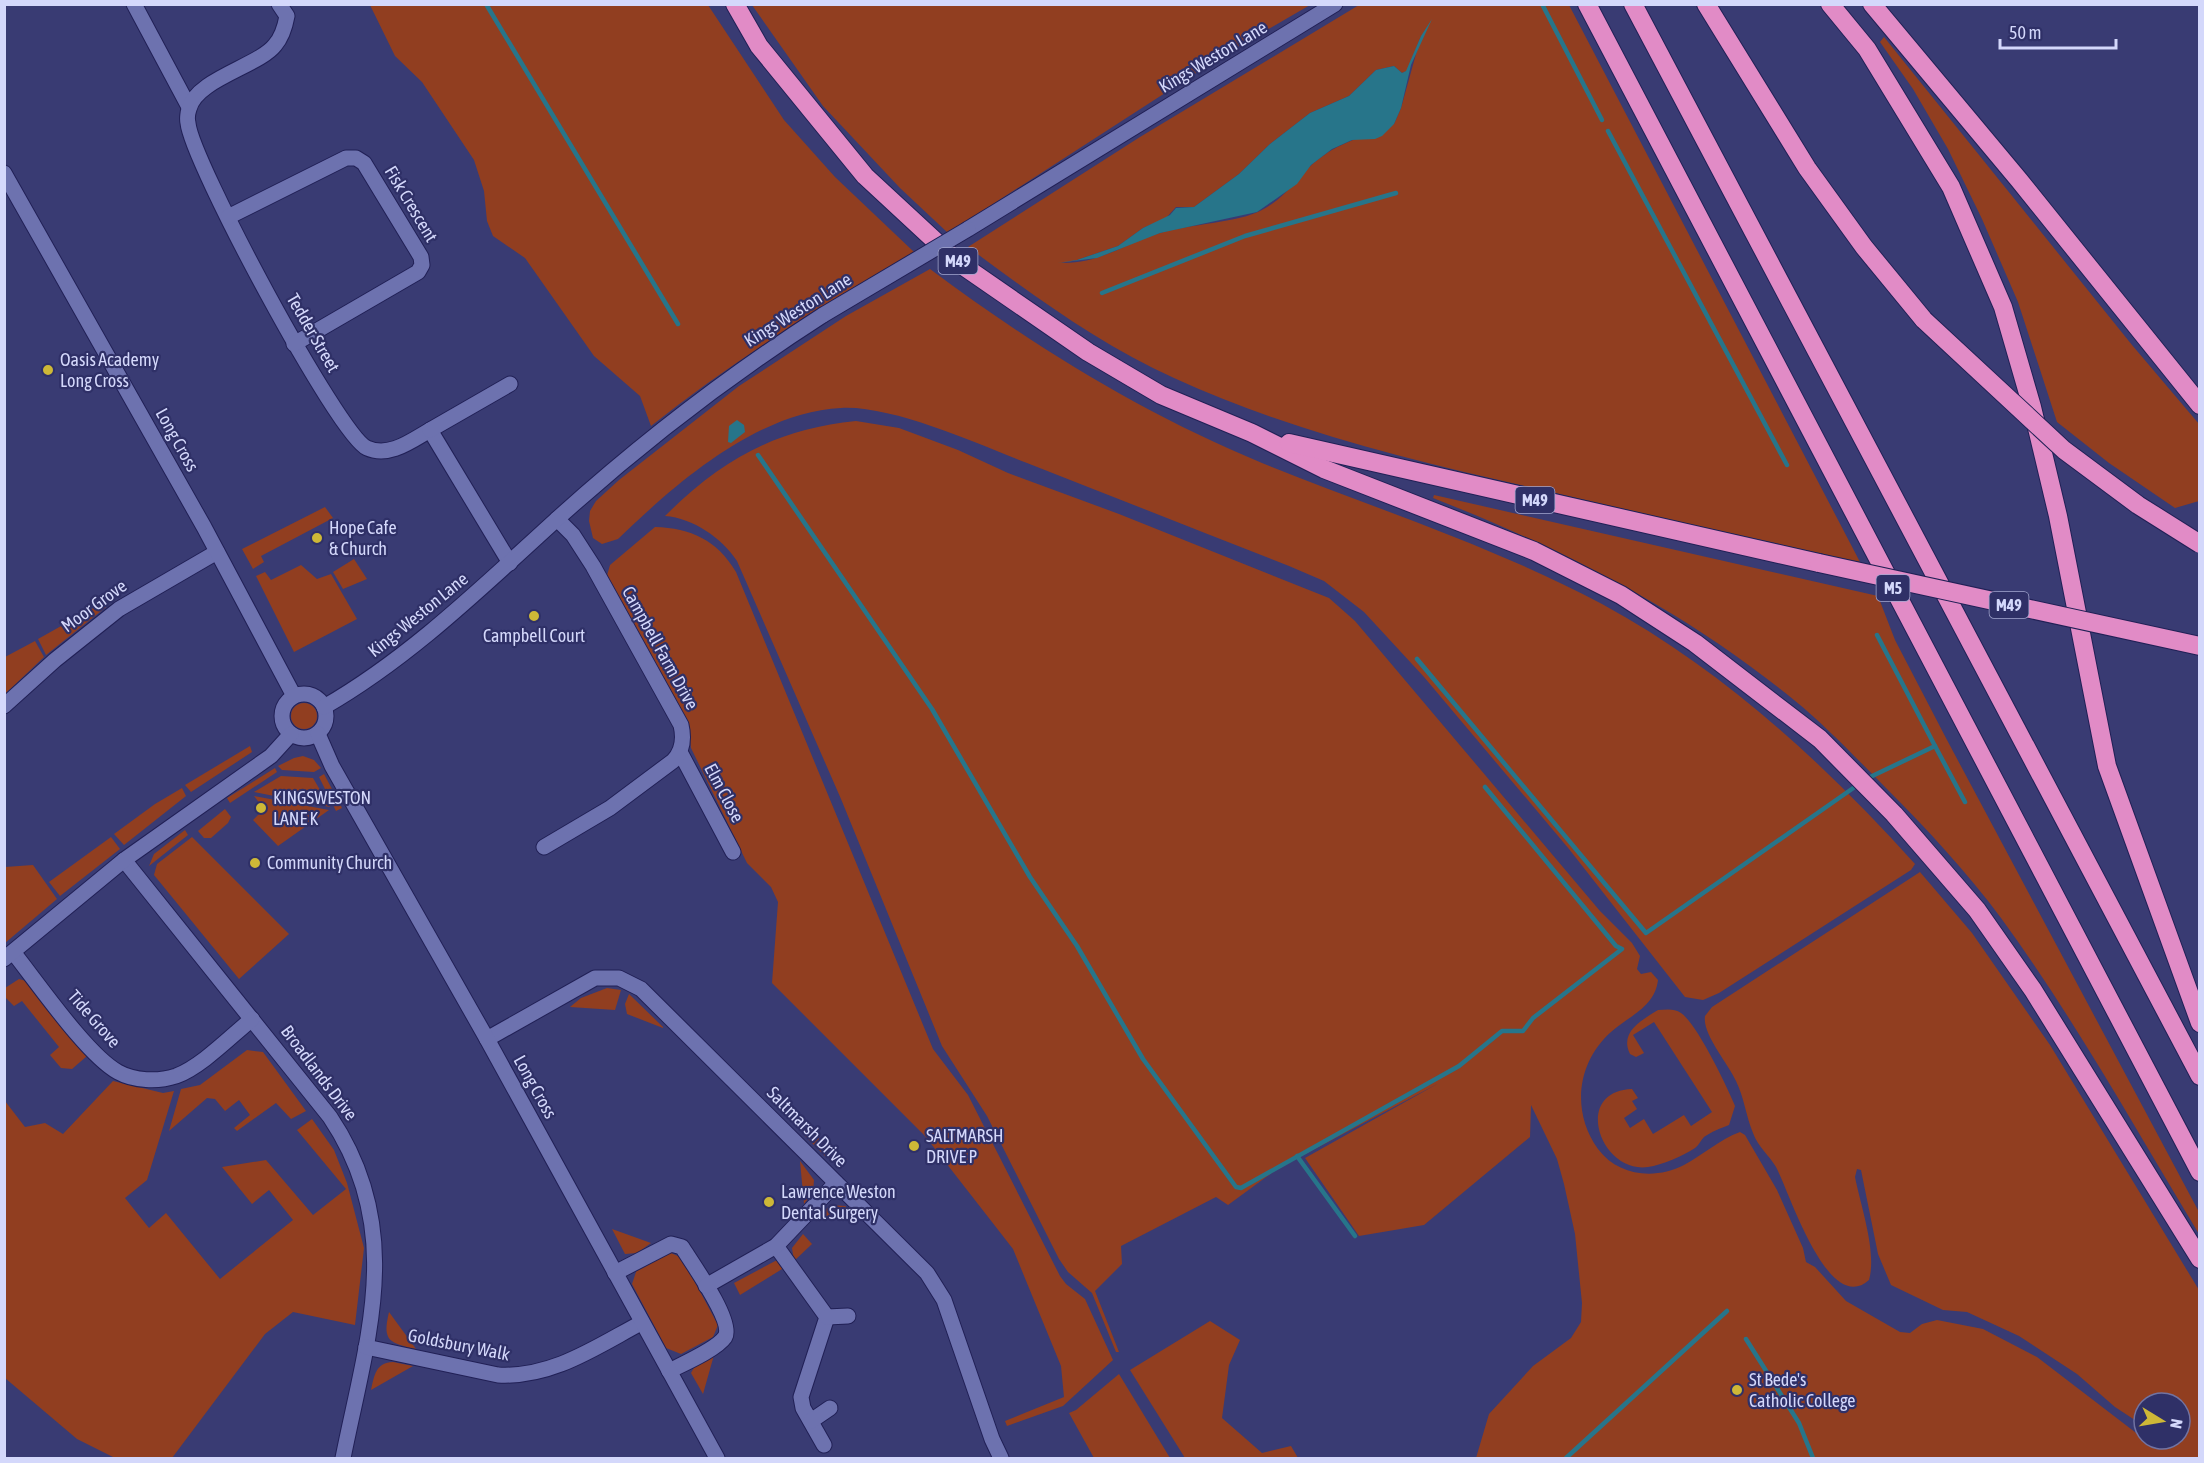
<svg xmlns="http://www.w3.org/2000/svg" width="2204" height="1463" font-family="'Asap Condensed',sans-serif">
<rect width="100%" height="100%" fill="#393b73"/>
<g fill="#913e20" fill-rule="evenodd">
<path d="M370,5H708L784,120L835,177L914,252C823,305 734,360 651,426L640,396L594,356L525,258L493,236L487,221L484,191L474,160L422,82L395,56Z"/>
<polygon points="752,5 1310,5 1227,53 948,233 900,188 823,106"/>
<path d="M1359,5H1569L1860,562C1757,539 1654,516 1551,492C1422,463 1294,433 1174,378C1099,344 1034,296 968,247L1140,137ZM1421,36L1401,108L1394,124C1369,135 1342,141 1320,158C1298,174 1290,195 1262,210C1238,223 1189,224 1160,233C1126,243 1099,264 1061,263L1077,260L1118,246L1143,228L1166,218L1176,207H1194L1239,174L1270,144L1310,113L1349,96L1376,70L1394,66L1402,73L1407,71Z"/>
<polygon points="1884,37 2132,345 2199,424 2199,501 2175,508 2109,463 2057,422 2018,302 1982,219 1948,149 1913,89 1880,42"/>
<path d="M930,269C1033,346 1143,414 1262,463C1376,509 1493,546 1602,604C1722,669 1824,763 1915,864L1911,870L1719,993L1703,1000L1685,997L1569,849L1424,677L1364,612L1324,581L1289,566C1202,532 1114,497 1027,463C978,444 892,405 841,408C757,412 675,484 618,539L602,544L593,538L589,521L590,511L596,501L619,480L739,386L846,316Z"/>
<path d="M856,421L899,428L958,450L1008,473L1119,514L1329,598L1355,621L1600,911L1632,943L1640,956L1637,969L1641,974L1651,972L1658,980C1655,1007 1629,1016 1611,1032C1577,1062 1571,1112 1598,1149C1618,1176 1655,1180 1684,1165C1703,1155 1720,1139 1740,1132L1745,1135L1777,1190L1803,1248L1806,1262L1815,1267L1846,1301L1900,1332L1910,1333L1922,1324L1937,1320L1983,1329L2037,1357L2144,1439L2154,1443L2161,1439H2180V1403H2144V1426L2115,1407L2077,1374L2019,1336L1967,1312L1943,1310L1891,1285L1878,1254L1861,1170L1857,1169L1855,1177C1861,1207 1877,1252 1869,1280C1828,1317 1789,1191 1776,1167C1769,1155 1758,1147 1753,1133C1746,1116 1744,1097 1736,1081C1728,1063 1702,1034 1705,1016L1712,1007L1920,872L1972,933L2050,1045L2199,1290V1458H1476L1489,1414L1533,1366L1571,1338L1581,1322L1582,1303L1575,1234L1564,1184L1557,1159L1531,1105L1530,1137L1424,1225L1359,1236L1305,1158L1439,1083L1277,1169L1228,1205L1216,1197L1121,1246L1122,1264L1095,1291L1119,1352H1116L1092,1293L1068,1272L1059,1259L987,1116L942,1046L841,799L737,561C722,538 693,518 665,516C721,460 776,429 856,421Z"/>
<path d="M1434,495L1878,596L1895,640L1947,740L2199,1212V1234C2135,1128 2074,1018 2001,918C1967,872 1926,828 1885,787C1856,758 1826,726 1794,700C1685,611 1563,549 1433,498Z"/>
<polygon points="325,507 333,518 261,556 264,562 253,569 242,549"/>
<path d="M655,527C691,528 717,540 736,572L933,1049L968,1095L1060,1276L1066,1284L1085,1299L1113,1360L1063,1406L1007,1426L1005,1421L1064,1397L1061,1366L1013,1249L925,1136L772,983L778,902L771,887L747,863L691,748L688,723L606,579L610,565Z"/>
<polygon points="354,559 367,579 343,589 333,572"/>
<polygon points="301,565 317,579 331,574 357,619 294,652 256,576 265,572 271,580"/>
<polygon points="104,602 106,607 46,655 38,639"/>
<polygon points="35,641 44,657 5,694 5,657"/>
<circle cx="304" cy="716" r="13"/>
<polygon points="250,746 252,752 191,792 185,785"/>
<polygon points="303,756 314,760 321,768 314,772 282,770 278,766 294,758"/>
<polygon points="275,768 277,772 230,803 227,798"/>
<polygon points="324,774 342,808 336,811 319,777"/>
<polygon points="281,776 313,778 330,807 254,792"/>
<polygon points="182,788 186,796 124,845 114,834 155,804"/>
<polygon points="254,796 329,810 278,846 253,820 264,809"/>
<polygon points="225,809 231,817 228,823 211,838 204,838 198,831"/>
<polygon points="185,830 188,835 149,866 154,854"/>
<polygon points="111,837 120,849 60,896 49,882"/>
<polygon points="192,837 289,934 239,979 154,875 157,864"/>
<polygon points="33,865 57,899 5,943 5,867"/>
<polygon points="19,979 26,981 87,1056 72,1069 61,1068 50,1055 59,1047 22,1001 14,1006 5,997 5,988"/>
<polygon points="607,988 621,990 615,1010 570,1007 581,998"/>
<polygon points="629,994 663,1027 663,1028 627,1014 625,1004"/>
<path d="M1658,1010C1665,1010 1674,1008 1681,1013C1697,1024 1727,1086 1735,1106L1729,1125C1721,1128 1711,1132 1704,1137C1701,1140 1699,1145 1695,1148C1683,1156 1662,1165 1648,1167C1600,1174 1572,1091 1632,1089L1638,1098L1632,1101L1637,1109L1624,1118L1630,1128L1644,1119L1653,1134L1684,1115L1691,1126L1712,1112L1654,1022L1633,1035L1644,1053L1636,1057L1630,1054C1619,1032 1642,1020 1658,1010Z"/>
<polygon points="247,1050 263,1052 306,1111 291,1119 276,1103 237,1131 234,1128 250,1115 239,1100 225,1111 215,1099 207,1098 169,1131 181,1089 200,1085"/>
<polygon points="113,1081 163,1093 174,1091 147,1180 125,1198 149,1228 166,1213 220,1279 293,1220 269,1190 252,1204 222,1167 266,1160 313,1215 346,1189 297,1130 312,1119 334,1150 347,1183 364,1248 355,1325 293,1312 265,1334 172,1458 115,1458 77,1439 5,1378 5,1101 25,1127 45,1123 63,1134"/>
<polygon points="808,1128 834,1153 831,1157 827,1158 803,1134"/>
<polygon points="800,1161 814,1180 813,1192 804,1204"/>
<polygon points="831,1205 845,1206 860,1218 817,1217"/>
<polygon points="612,1229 651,1243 637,1253 625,1254"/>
<polygon points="803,1234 812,1244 794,1261 792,1248"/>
<polygon points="669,1252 682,1258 718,1325 713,1337 681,1354 666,1348 632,1284 637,1269"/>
<polygon points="779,1259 787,1266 740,1295 734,1283"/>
<path d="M389,1312L416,1349C389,1343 382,1341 389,1312Z"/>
<polygon points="1210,1321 1240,1340 1229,1365 1222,1418 1262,1453 1291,1446 1298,1458 1185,1458 1130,1370"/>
<polygon points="714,1355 703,1394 691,1373 695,1366"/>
<path d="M393,1362L413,1366L371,1390C374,1376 376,1362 393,1362Z"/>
<polygon points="1119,1374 1170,1458 1094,1458 1069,1413 1076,1410"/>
</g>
<g fill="#27758a">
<polygon points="1432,19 1411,65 1401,108 1394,124 1382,136 1375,139 1352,140 1332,149 1311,165 1297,184 1257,212 1160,233 1097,258 1057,263 1077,260 1118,246 1143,228 1170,215 1176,208 1194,207 1239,174 1270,144 1310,113 1349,96 1376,70 1394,66 1402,73 1406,71 1421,36"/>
<polygon points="737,420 744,425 745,432 731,443 728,442 729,426"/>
</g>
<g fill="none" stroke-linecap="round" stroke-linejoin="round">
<g stroke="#27758a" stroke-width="4.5">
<polyline points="486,4 678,324"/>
<polyline points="1542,4 1602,120"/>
<polyline points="1608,131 1787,465"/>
<polyline points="1102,293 1245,236 1396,193"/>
<polyline points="758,455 932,709 1030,877 1077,946 1143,1059 1236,1187 1241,1188 1459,1066 1502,1031 1523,1031 1533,1018 1622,949 1616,946 1485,787"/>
<polyline points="1417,659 1646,933 1859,784"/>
<polyline points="1935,746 1965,802"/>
<polyline points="1866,779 1935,746 1877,635"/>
<polyline points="1297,1156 1355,1236"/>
<polyline points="1746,1339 1799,1423 1813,1458"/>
<polyline points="1566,1458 1727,1311"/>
</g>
<g stroke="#212056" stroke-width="17">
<g id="street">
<polyline points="134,4 189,107"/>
<path d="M279,4L287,16C285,27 282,37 275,45C259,66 196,79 189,109C188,112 187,119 188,123C191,160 338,435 367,448C389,458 411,441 430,430L510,563"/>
<polyline points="228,217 346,158 356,158 364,163 421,257 422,265 418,272 294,344"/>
<polyline points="430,430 510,384"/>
<polyline points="4,706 55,660 119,609 217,552"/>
<polyline points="680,752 733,852"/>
<path d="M544,847L610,808L673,761C683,751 684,738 681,725L593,566L573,535L557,519"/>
<path d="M124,860L330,1117C406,1230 367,1338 343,1458"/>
<path d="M13,952C37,982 87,1055 118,1072C134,1081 158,1082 176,1076C201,1067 231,1036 252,1019"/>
<polyline points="487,1039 595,978 619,978 641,989 927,1273 944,1300 992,1439 1001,1458"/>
<polyline points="776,1246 827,1317 801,1397 803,1408 824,1445"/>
<path d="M615,1273L671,1244L682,1247C692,1263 734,1322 725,1337C717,1349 683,1364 669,1371"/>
<polyline points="706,1286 776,1246 836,1183"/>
<polyline points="827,1317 848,1316"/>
<path d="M366,1347L498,1375C552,1378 596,1347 641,1323"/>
<polyline points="811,1421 830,1408"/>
</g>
</g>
<g stroke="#212056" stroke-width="17">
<g id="secondary">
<polyline points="4,173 204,527 294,696"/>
<polyline points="968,229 1335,4"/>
<circle cx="304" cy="716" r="22"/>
<path d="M324,707C411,657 483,586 557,519C640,444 728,376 823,315"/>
<polyline points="318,734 332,766 487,1039 717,1458"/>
<polyline points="4,959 124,860 271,756 291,734"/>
</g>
</g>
<g stroke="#212056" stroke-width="20">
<g id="highway">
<polyline points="735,4 759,46 865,176 959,263 1088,352 1161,395 1252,433 1324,469 1534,551 1621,595 1695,643 1820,739 1894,814 1977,910 2033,990 2200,1259"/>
<polyline points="1587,4 2200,1172"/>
<polyline points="1633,4 2200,1076"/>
<polyline points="1706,4 1807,168 1864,247 1924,320"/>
<polyline points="1830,4 1867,49 1951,187 2003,307 2032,407 2058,516 2107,766 2200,1023"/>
<polyline points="1872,4 2019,180 2200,405"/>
<polyline points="1289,443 1819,563"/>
</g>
</g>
<use href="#street" stroke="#6d72af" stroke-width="15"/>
<use href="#secondary" stroke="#6d72af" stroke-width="15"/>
<use href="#highway" stroke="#e18bc6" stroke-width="18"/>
<g stroke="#212056" stroke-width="17" stroke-linecap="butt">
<polyline id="secondary-bridge" points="823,315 968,229"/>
</g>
<g stroke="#212056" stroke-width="20" stroke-linecap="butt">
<g id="highway-bridge">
<polyline points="1924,320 2064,450 2138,505 2200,544"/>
<polyline points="1819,563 2200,646"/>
</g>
</g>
<use href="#secondary-bridge" stroke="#6d72af" stroke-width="15"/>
<use href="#highway-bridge" stroke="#e18bc6" stroke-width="18"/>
</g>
<g fill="#ceb837" stroke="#2f3067" stroke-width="2">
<circle cx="48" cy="370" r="6"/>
<circle cx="317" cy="538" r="6"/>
<circle cx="534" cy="616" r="6"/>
<circle cx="261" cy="808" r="6"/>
<circle cx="255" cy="863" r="6"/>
<circle cx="914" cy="1146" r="6"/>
<circle cx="769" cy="1202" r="6"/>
<circle cx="1737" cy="1390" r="6"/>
</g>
<g text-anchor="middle" stroke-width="4.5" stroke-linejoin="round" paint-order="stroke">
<g fill="#2f3067" stroke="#a2a6cf" stroke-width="1.5">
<rect x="938.5" y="248" width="39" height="26" rx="4.5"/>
<rect x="1515.5" y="487" width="39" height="26" rx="4.5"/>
<rect x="1876.5" y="575" width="33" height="26" rx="4.5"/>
<rect x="1989.5" y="592" width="39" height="26" rx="4.5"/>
</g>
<g font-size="16" font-weight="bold" fill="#d4d8fb">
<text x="958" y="267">M49</text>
<text x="1535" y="506">M49</text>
<text x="1893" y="594">M5</text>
<text x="2009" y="611">M49</text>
</g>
<g font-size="18" fill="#d4d8fb" stroke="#2f3067">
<text transform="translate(1213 57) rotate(-31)" y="6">Kings Weston Lane</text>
<text transform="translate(411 204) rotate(59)" y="6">Fisk Crescent</text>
<text transform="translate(798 310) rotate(-32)" y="6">Kings Weston Lane</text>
<text transform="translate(313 333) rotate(60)" y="6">Tedder Street</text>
<text transform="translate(177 440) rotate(61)" y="6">Long Cross</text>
<text transform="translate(94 606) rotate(-36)" y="6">Moor Grove</text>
<text transform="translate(418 615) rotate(-39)" y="6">Kings Weston Lane</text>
<text transform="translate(660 648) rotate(61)" y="6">Campbell Farm Drive</text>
<text transform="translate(724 793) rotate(62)" y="6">Elm Close</text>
<text transform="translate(94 1019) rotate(49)" y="6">Tide Grove</text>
<text transform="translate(319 1073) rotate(53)" y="6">Broadlands Drive</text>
<text transform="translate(535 1087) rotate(61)" y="6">Long Cross</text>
<text transform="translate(807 1127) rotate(45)" y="6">Saltmarsh Drive</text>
<text transform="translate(459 1345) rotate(11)" y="6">Goldsbury Walk</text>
</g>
<g font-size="18" fill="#d4d8fb" stroke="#2f3067" text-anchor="start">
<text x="60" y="366">Oasis Academy<tspan x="60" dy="21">Long Cross</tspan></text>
<text x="329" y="534">Hope Cafe<tspan x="329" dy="21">&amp; Church</tspan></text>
<text x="534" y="642" text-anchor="middle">Campbell Court</text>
<text x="273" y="804">KINGSWESTON<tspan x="273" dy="21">LANE K</tspan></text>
<text x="267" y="869">Community Church</text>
<text x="926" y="1142">SALTMARSH<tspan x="926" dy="21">DRIVE P</tspan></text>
<text x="781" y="1198">Lawrence Weston<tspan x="781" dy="21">Dental Surgery</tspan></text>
<text x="1749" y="1386">St Bede's<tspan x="1749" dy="21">Catholic College</tspan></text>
</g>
</g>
<rect width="2204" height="1463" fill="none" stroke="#d4d8fb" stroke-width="12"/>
<g transform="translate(2162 1421) rotate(101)"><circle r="28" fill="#2f3067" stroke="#7173a2" stroke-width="1.5"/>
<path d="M0-4.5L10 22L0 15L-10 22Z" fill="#ceb837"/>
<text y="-9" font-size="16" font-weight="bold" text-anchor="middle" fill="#d4d8fb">N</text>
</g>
<path d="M2000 39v9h116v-9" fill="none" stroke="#d4d8fb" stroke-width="3"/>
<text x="2009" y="39" font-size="18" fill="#d4d8fb" stroke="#2f3067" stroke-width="4.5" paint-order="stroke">50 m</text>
</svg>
